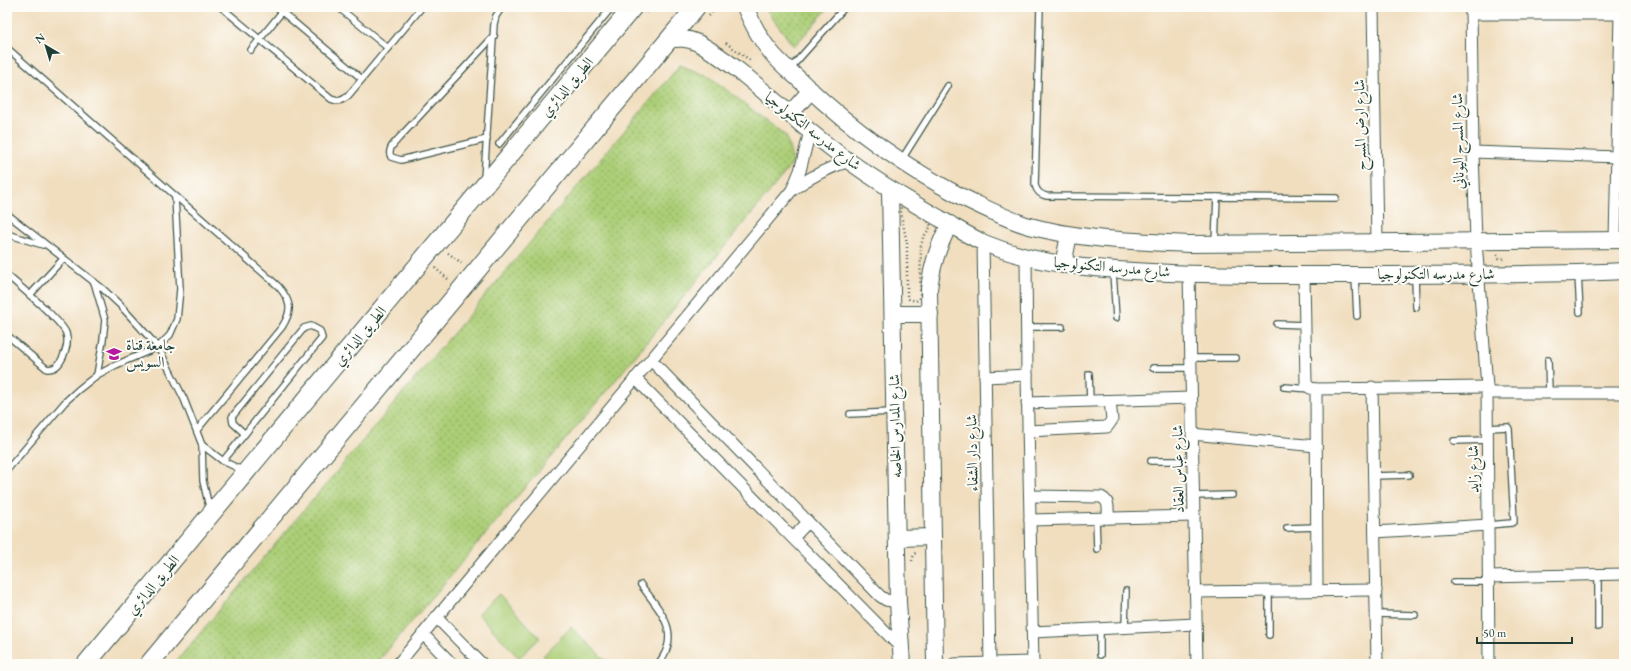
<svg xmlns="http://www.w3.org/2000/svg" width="1631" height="671" font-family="'EB Garamond',Amiri,serif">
<defs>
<pattern id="grass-dots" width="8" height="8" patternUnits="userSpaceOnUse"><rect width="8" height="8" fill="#abce76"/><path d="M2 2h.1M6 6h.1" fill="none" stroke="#8ba862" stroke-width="1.8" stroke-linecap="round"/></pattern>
</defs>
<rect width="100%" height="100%" fill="#fdfcf7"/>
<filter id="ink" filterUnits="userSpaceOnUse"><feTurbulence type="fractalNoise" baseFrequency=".025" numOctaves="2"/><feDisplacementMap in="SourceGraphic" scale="8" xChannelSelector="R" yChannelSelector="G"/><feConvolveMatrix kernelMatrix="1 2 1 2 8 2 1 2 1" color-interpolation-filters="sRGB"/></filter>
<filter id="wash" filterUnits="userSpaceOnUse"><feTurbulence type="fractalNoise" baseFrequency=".012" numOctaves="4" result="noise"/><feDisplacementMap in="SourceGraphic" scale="16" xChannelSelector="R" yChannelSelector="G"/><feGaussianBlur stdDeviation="0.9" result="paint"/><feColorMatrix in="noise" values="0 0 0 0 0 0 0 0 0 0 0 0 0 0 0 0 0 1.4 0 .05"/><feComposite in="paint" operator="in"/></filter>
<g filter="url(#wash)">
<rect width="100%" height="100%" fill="#f1debf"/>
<g fill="url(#grass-dots)" stroke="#658655">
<polygon points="766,7 829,7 794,47 768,12"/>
<polygon points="680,65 710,77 786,136 793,163 615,381 376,664 174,664"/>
</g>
<g fill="#abce76" stroke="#658655">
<polygon points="499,594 540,638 519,658 478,614"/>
<polygon points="571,627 609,664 551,664 543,656"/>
</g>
</g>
<g filter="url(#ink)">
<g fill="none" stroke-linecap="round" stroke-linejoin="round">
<g stroke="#3e5549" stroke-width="8">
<g id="lane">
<path d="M221,7L331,99C338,102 342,101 348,96L422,7"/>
<polyline points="276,7 362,79"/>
<polyline points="338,7 388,48"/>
<path d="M1040,7L1035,185C1037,192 1040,194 1046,196L1336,198"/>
<path d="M7,48L278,286C291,301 293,310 282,327L197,430"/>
<polyline points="251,50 286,7"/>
<polyline points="789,70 845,7"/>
<path d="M487,139L401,160L391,157C387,149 394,144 399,138L494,36"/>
<polyline points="499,144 612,7"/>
<polyline points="902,159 948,86"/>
<polyline points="484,179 494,24 496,16 502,7"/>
<polyline points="7,214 103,289 120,305 158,347 184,399 202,445 203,481 210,511"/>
<polyline points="7,234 43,245"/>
<polyline points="1215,243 1217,197"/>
<polyline points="1113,272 1116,318"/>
<polyline points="1578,274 1580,312"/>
<path d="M7,275C19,286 61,320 66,333C69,342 66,349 63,357C59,365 56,369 47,369L7,335"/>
<polyline points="1355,277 1357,316"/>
<polyline points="1415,277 1416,307"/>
<polyline points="94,282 105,320 103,340 97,375"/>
<polyline points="30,295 63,259"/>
<polyline points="1277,324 1305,325"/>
<polyline points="1026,327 1062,327"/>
<polyline points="1190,358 1236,358"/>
<polyline points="1548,360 1549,392"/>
<polyline points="1153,368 1191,368"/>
<polyline points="1089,374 1090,401"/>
<polyline points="1284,387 1311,389"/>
<polyline points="850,414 892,412"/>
<polyline points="1487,428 1508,427 1509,429 1514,521 1512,523 1488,525"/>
<polyline points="1454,441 1488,440"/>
<polyline points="202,445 223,461 244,471"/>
<polyline points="223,461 322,338 320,331 311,326 304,328 232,417 233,423 245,434"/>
<polyline points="1151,461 1192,461"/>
<polyline points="7,470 65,402 78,390 97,375 116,365 158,347 170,335 177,319 180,289 175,197"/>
<polyline points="1374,476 1409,475"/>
<polyline points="1193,496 1232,495"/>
<polyline points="1096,518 1097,549"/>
<polyline points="1287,528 1317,527"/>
<polyline points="1598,575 1598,627"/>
<polyline points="1454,582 1489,582"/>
<path d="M641,585C660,611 683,633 658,664"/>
<polyline points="1269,591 1269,635"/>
<polyline points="1376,614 1415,615"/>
<polyline points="1125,627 1126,591"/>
<polyline points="1100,628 1100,655"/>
</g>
</g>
<g stroke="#3e5549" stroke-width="13">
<g id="street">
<polyline points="1373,7 1377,242"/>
<polyline points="1471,7 1473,152 1476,241 1487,387 1489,664"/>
<polyline points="1471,14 1624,14"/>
<polyline points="1473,152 1618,157"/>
<polyline points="792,190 800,171 810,131"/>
<polyline points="1615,240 1620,14 1624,9"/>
<polyline points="983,242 990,664"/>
<polyline points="1026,257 1027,375 1033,664"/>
<polyline points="1189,274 1197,664"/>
<polyline points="1304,276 1306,383 1310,388 1316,389 1487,387"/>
<polyline points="651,360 880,596 886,600 898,602"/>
<polyline points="985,377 1027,375"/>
<polyline points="635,378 902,649"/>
<polyline points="1372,387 1377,664"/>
<polyline points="1316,389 1317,590"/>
<polyline points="1487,393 1624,393"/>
<polyline points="1027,403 1191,398"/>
<polyline points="1028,431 1107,427 1112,420 1110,401"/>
<polyline points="1192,434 1316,446"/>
<path d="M1030,496L1101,497C1110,501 1108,509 1108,518"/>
<polyline points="1030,520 1194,516"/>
<polyline points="1375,532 1488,525"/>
<polyline points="793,538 808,522"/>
<polyline points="1489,577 1624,574"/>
<polyline points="1195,592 1376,590"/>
<polyline points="436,617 482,664"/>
<polyline points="1033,632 1196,624"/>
<polyline points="423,634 452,664"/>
<path d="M398,664L792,190C810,177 827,168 849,161"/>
<polyline points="954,664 1033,662"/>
</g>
</g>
<g stroke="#3e5549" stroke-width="18">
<g id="secondary">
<path d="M745,7C752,23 759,38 770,51C780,64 794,74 805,85C852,129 905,167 962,197C983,207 1004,218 1026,225C1079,240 1134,241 1188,244L1624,240"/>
<path d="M668,40C679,38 687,38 698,43C736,64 774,101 807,129C848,163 893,192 939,218C954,227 969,236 984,243C1037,265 1094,269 1151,272C1219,276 1288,275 1356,275C1446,274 1535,276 1624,271"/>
<polyline points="790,114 811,90"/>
<polyline points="890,189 898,602 902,664"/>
<polyline points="1063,265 1069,235"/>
<polyline points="893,314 930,314"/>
<polyline points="897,538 933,537"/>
<path d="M935,664L929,289C932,265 938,245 950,224"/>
</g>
</g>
<g stroke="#3e5549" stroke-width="20">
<g id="primary">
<polyline points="86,664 633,7"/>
<polyline points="149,664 696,7"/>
</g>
</g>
<g stroke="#3e5549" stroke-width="2.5" stroke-dasharray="1 3" stroke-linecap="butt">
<polyline points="647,13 652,7"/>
<polyline points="709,16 716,7"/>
<polyline points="726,43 751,61"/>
<polygon points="901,204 929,222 931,226 923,238 921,246 920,295 919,299 916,301 909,299 907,295 907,243 901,214"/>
<polyline points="448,253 463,264"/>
<polyline points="1497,254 1499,258 1506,259"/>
<polyline points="435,268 449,280"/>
<polyline points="912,561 914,554 917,552"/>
</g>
<use href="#lane" stroke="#fff" stroke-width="5.5"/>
<use href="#street" stroke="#fff" stroke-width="11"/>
<use href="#secondary" stroke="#fff" stroke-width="16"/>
<use href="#primary" stroke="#fff" stroke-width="18"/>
</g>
</g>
<defs>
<g id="university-bare" transform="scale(1.2)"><path d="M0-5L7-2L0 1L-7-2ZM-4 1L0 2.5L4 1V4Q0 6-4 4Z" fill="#b5179e" stroke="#fdfcf7" stroke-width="2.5" paint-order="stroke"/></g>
</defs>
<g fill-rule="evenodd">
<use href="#university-bare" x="114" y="354"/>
</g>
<g text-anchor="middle" stroke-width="4" stroke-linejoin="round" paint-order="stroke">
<g font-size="15" fill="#1f3d34" stroke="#fdfcf7">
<text transform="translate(567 87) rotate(-50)" y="5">الطريق الدائري</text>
<text transform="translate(1360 125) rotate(-91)" y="5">شارع ارض المسرح</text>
<text transform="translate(813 131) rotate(38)" y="5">شارع مدرسه التكنولوجيا</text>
<text transform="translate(1458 141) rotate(-91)" y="5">شارع المسرح اليوناني</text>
<text transform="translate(1112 267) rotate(5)" y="5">شارع مدرسه التكنولوجيا</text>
<text x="1436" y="279">شارع مدرسه التكنولوجيا</text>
<text transform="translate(360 336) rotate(-50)" y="5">الطريق الدائري</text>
<text transform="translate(895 426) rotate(-91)" y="5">شارع المدارس الخاصه</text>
<text transform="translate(972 453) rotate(-91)" y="5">شارع دار الشفاء</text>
<text transform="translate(1178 469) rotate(-91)" y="5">شارع عباس العقاد</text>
<text transform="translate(1473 469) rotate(-90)" y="5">شارع زايد</text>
<text transform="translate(153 585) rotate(-50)" y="5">الطريق الدائري</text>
</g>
<g font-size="15" fill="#1f3d34" stroke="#fdfcf7" text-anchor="start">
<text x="126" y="350">جامعة قناة<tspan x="126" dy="17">السويس</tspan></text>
</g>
</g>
<rect width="1631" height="671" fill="none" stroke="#fdfcf7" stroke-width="24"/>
<g transform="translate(46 46) rotate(322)" stroke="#fdfcf7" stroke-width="3" paint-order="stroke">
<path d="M0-3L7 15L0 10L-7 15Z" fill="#1f3d34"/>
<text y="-6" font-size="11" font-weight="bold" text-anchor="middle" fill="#1f3d34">N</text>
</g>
<path d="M1477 637v6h95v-6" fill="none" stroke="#1f3d34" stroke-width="2"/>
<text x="1483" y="637" font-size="12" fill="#1f3d34" stroke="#fdfcf7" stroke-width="3" paint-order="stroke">50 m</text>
</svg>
